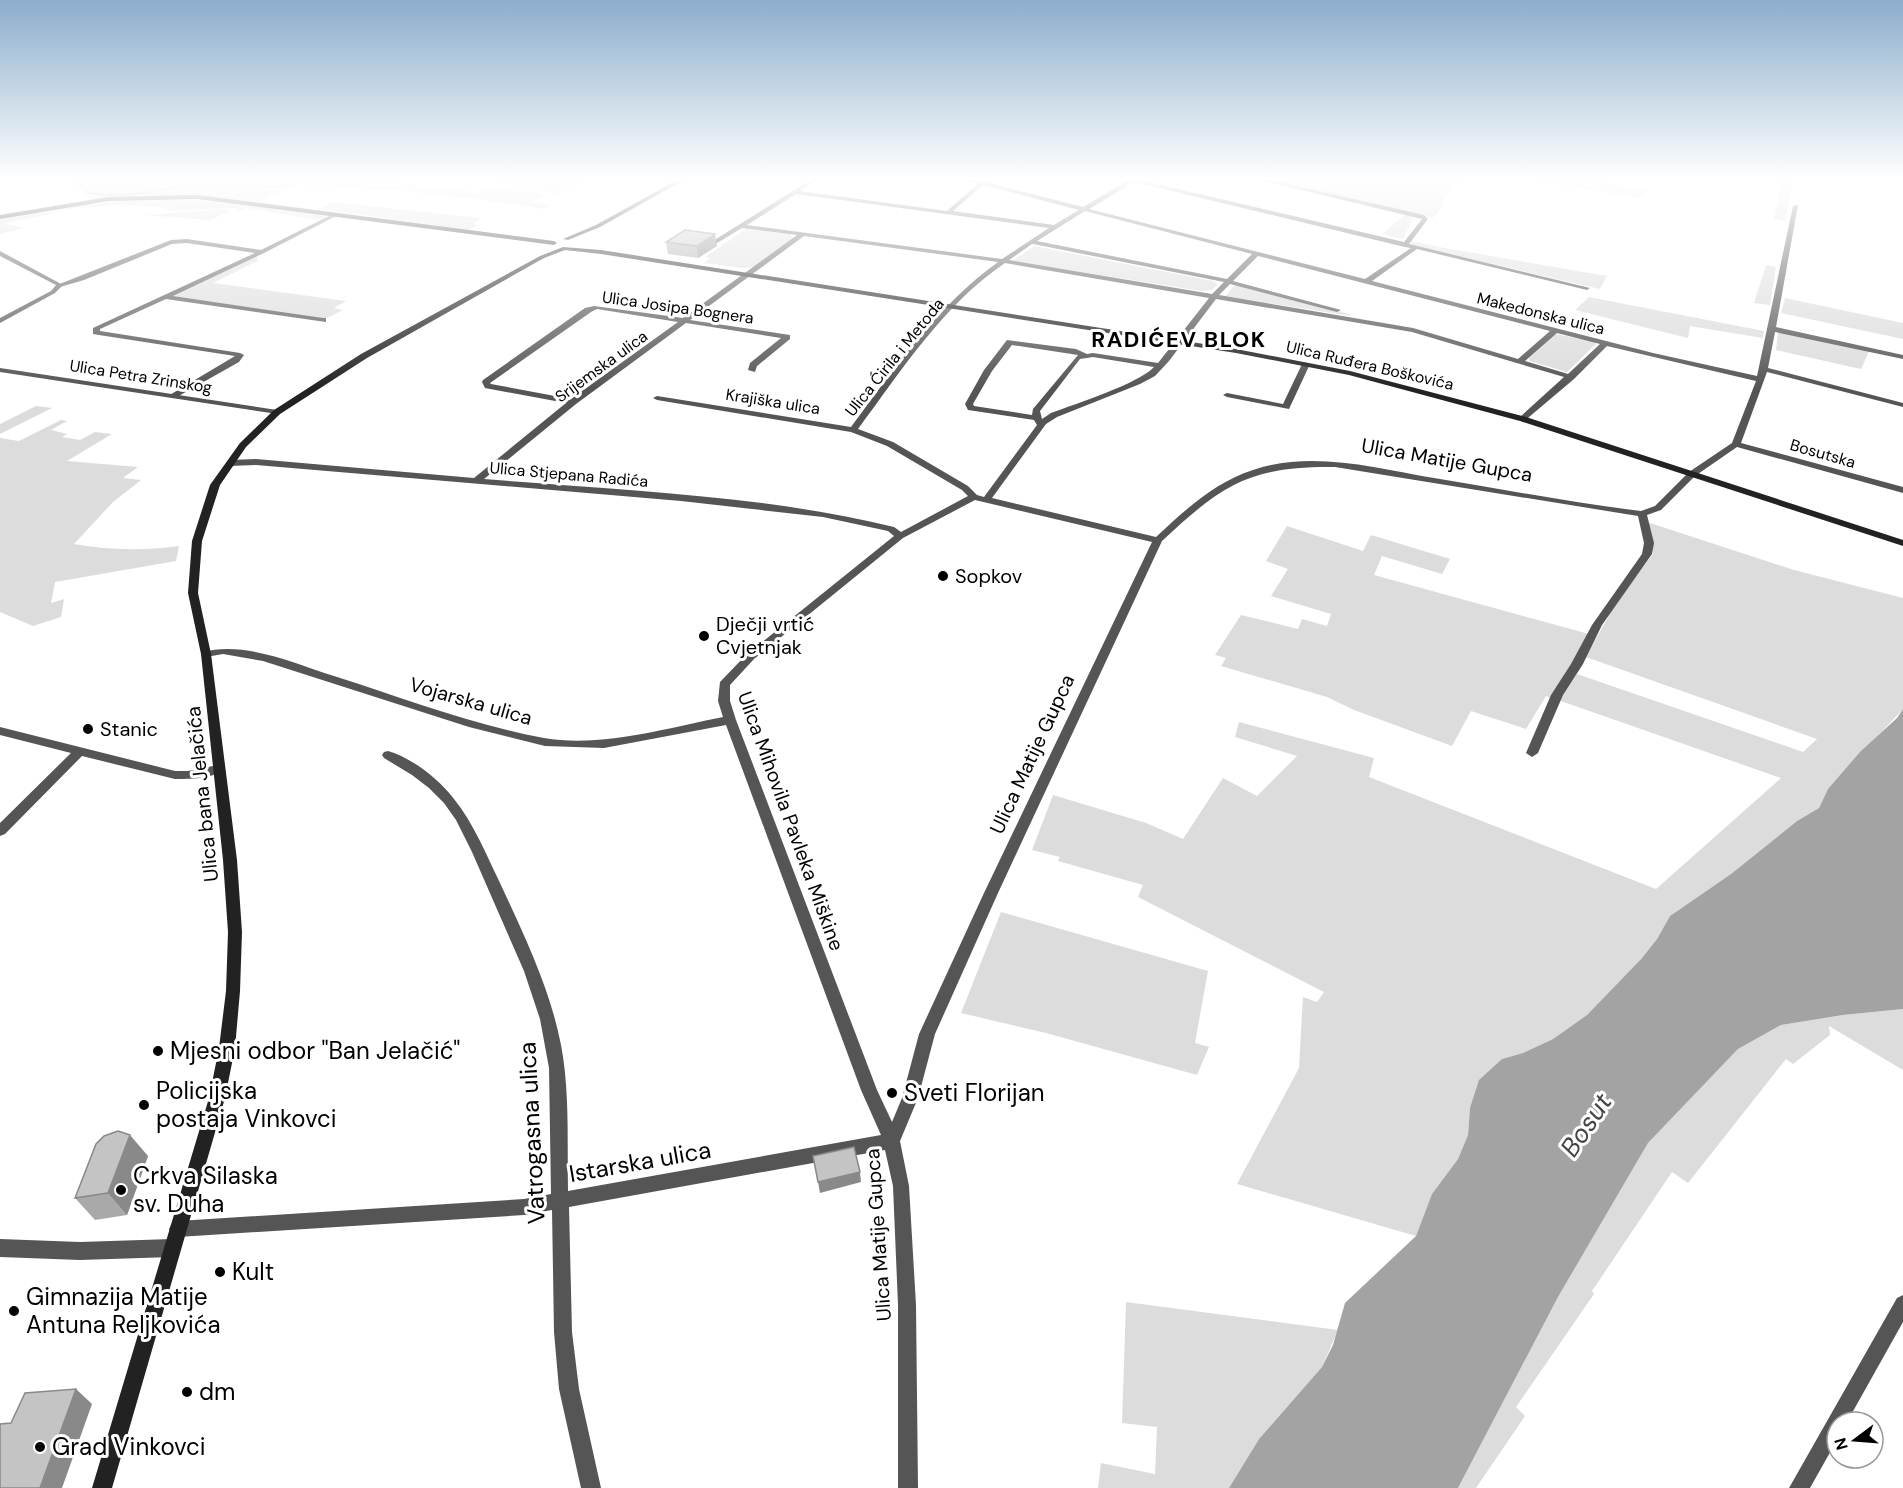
<svg xmlns="http://www.w3.org/2000/svg" width="1903" height="1488" font-family="'DM Sans',sans-serif">
<rect width="100%" height="100%" fill="#fff"/>
<g fill="#dcdcdc">
<polygon points="72,180 396,180 392,183 480,192 492,185 546,194 532,202 550,205 543,209 478,199 403,191 295,185 260,202 449,228 171,196 88,200"/>
<polygon points="494,180 582,180 559,194 505,185"/>
<polygon points="1268,180 1460,180 1442,202 1441,205 1444,205 1433,218"/>
<polygon points="1528,180 1586,180 1648,190 1642,198"/>
<polygon points="1782,180 1794,180 1785,221 1774,219"/>
<polygon points="132,199 210,201 323,215 327,218 317,220 247,208 236,212 236,209 233,208 172,211 158,207 120,205 35,211"/>
<polygon points="332,202 481,218 472,224 477,225 469,230 320,209"/>
<polygon points="225,209 230,211 211,220 144,215"/>
<polygon points="59,212 3,224 25,228 0,234 0,218 25,213"/>
<polygon points="1406,214 1414,217 1403,239 1382,234"/>
<polygon points="746,229 789,234 793,238 753,267 744,268 704,263 710,258 705,257"/>
<polygon points="1411,241 1439,247 1607,276 1600,289 1410,245"/>
<polygon points="1034,246 1213,281 1218,284 1212,290 1202,291 1013,261"/>
<polygon points="257,256 257,261 213,283 346,301 334,308 343,310 325,319 173,296"/>
<polygon points="1766,265 1776,267 1770,305 1754,303"/>
<polygon points="1238,285 1349,314 1351,316 1225,296 1234,286"/>
<polygon points="1589,297 1764,331 1763,338 1690,326 1688,338 1575,310"/>
<polygon points="1785,298 1903,323 1903,339 1781,313"/>
<polygon points="1778,332 1869,351 1861,369 1776,350"/>
<polygon points="1556,334 1594,342 1596,344 1567,372 1529,361 1529,358"/>
<polygon points="36,406 52,408 0,434 0,424"/>
<path d="M61,420L67,421L51,430L67,434L62,437L80,440L95,432L112,434L67,461L138,467L123,478L141,480L113,502L74,544C110,550 142,551 179,546L176,561L55,582L51,603L64,599L61,617L33,626L0,612V438L19,441Z"/>
<polygon points="1647,522 1794,570 1903,598 1903,709 1828,789 1819,808 1797,821 1731,874 1670,916 1657,939 1642,958 1587,1015 1553,1039 1523,1053 1502,1059 1470,1108 1468,1135 1458,1159 1432,1194 1416,1236 1237,1184 1299,1068 1303,997 1317,1002 1324,992 1138,897 1143,885 1058,861 1060,857 1032,850 1053,795 1146,823 1183,839 1223,778 1257,796 1297,756 1235,737 1239,722 1374,758 1369,777 1656,889 1781,778 1558,700 1577,674 1803,752 1817,739 1586,657 1614,606 1653,554 1651,533"/>
<polygon points="1287,526 1363,551 1371,535 1450,559 1442,574 1382,556 1374,575 1589,634 1579,654 1550,698 1546,696 1526,729 1471,711 1452,746 1354,710 1327,697 1221,666 1226,658 1215,655 1241,615 1298,629 1302,619 1327,626 1331,614 1271,596 1288,569 1266,561"/>
<polygon points="1001,912 1208,971 1195,1043 1209,1047 1197,1075 1046,1033 961,1013"/>
<polygon points="1903,1009 1903,1070 1829,1026 1830,1035 1793,1064 1786,1059 1688,1183 1672,1172 1592,1291 1594,1294 1516,1407 1525,1416 1476,1488 1458,1488 1558,1297 1648,1143 1738,1049 1781,1025 1843,1015"/>
<polygon points="1126,1302 1338,1330 1322,1367 1259,1439 1229,1488 1098,1488 1101,1463 1155,1474 1157,1427 1122,1423"/>
</g>
<polygon fill="#a3a3a3" points="1903,709 1903,1009 1843,1015 1781,1025 1738,1049 1648,1143 1558,1297 1458,1488 1229,1488 1259,1439 1322,1367 1333,1345 1345,1303 1416,1236 1432,1194 1458,1159 1468,1135 1470,1108 1479,1080 1502,1059 1523,1053 1553,1039 1587,1015 1642,958 1657,939 1670,916 1731,874 1797,821 1819,808 1828,789 1860,752 1897,718"/>
<g fill="none" stroke-linecap="round" stroke-linejoin="round">
<g stroke="#a3a3a3" stroke-width="2">
<path d="M79,180L89,193C127,199 166,190 203,180"/>
<polyline points="247,180 248,185 274,187 311,180"/>
</g>
<g fill="#555" fill-rule="evenodd">
<path d="M810,180H817L800,191L947,211L978,184L967,180H977L1083,207L1129,180H1140L1404,242L1422,219L1260,180H1271L1424,215L1428,219L1409,244L1590,288L1587,290L1417,249L1372,281L1653,353L1757,376L1793,206L1798,205L1776,327L1903,355V359L1775,332L1768,368L1903,403V407L1767,372L1741,443L1903,487V493L1737,447L1695,476L1661,510L1647,515L1654,543L1652,554L1602,625L1583,664L1563,695L1538,753L1532,757L1526,753L1551,695L1571,664L1592,625L1642,554L1644,543L1638,516L1335,467C1250,466 1223,484 1162,541L998,893L935,1034L918,1098L900,1141L909,1186L916,1305L918,1488H898V1305L893,1186L885,1150L569,1207L572,1332L579,1389L601,1488H581L559,1389L554,1332L552,1210L524,1215L178,1237L172,1235L169,1229L172,1223L178,1221L524,1199L551,1194L549,1068L540,1019L524,971L472,852L456,820L444,803L429,788L412,775L384,758L382,755L384,752L388,751C412,758 439,779 454,799C474,824 486,854 500,883C524,935 550,988 561,1045C570,1092 567,1143 568,1191L881,1135L861,1090L726,725L604,748L545,746L469,727L263,661L223,654L206,657L201,654L202,652C246,641 293,663 334,676C403,698 473,725 544,738C601,748 667,728 723,717L718,701L720,682L746,655L894,536L888,531L823,517L681,501L256,465L230,466L226,463L230,460L256,459L474,478L566,403L485,388L482,382L483,380L585,308L594,306L683,318L797,235L742,228L717,243H713V241ZM1134,182L1405,247L1411,248L1365,279L1089,209ZM983,185L1079,210L1054,225L953,211ZM796,194L1049,228L1002,259L747,225ZM1085,211L1252,254L1227,279L1037,241ZM804,236L998,262C937,306 895,368 851,427L657,396L653,398L657,400L851,432L887,446L962,490L968,496L901,532L894,527C763,495 619,490 484,479L576,404L686,323L781,338L750,363L748,370L755,372L757,366L790,339V335L690,320ZM1032,244H1033L1224,282L1212,294L1009,260ZM1258,256L1550,331L1518,359L1413,328L1219,295L1230,284L1337,312L1341,310L1233,281ZM1005,263L1209,298L1158,363L1093,353L1087,354L1076,349L1007,340L984,370L965,404L968,410L1034,420L1037,425L984,497L977,495L968,486L893,442L858,429C902,370 943,305 1005,263ZM1216,299L1412,332L1564,377L1520,417L1519,419L1523,422L1574,379L1607,346L1756,381L1732,443L1689,472L1655,506L1641,511C1572,503 1503,489 1434,478C1375,468 1312,450 1253,470C1215,482 1185,510 1156,537L992,498L1046,424L1057,417L1140,384L1155,376L1169,361ZM597,309L678,322L571,399L491,384L490,383L591,312ZM1557,333L1600,344L1568,374L1525,361ZM1012,345L1078,355L1033,409L1032,415L974,406L973,404L992,371ZM1093,357L1154,367C1138,384 1075,404 1051,413L1042,419L1040,411L1080,359ZM975,500L1152,542L984,893L919,1034L902,1098L892,1122L877,1090L736,720L730,701V685L754,659L903,538Z"/>
<polygon points="333,214 338,215 264,253 173,296 323,318 326,318 326,322 166,299 100,329 100,331 240,353 244,355 239,362 175,398 168,396 235,356 99,335 93,334 93,328 255,253 187,243 172,244 84,280 60,287 57,285 171,240 187,239 261,250"/>
<polygon points="1303,362 1310,364 1289,409 1227,397 1223,395 1227,393 1283,404"/>
<path d="M0,727L175,771H188L218,765L224,769C214,779 189,779 175,779L82,756L5,834L0,836V823L71,753L0,735Z"/>
<polygon points="0,1239 80,1242 172,1239 178,1242 181,1248 178,1254 172,1257 80,1260 0,1257"/>
<polygon points="1903,1295 1903,1322 1847,1422 1837,1422 1837,1440 1810,1488 1789,1488 1897,1298"/>
</g>
<g fill="#555" fill-rule="evenodd">
<polygon points="0,251 63,285 55,293 0,323 0,318 51,291 56,285 0,256"/>
<polygon points="0,368 277,410 281,412 277,414 0,372"/>
</g>
<g fill="#222" fill-rule="evenodd">
<polygon points="677,180 684,180 600,227 568,240 563,239 596,225"/>
<polygon points="197,195 554,241 557,243 554,245 197,199 108,201 0,219 0,215 108,197"/>
<polygon points="563,247 601,250 1236,349 1350,371 1526,417 1903,540 1903,546 1520,421 1349,375 1236,353 601,254 565,250 544,258 367,358 280,414 246,447 220,485 202,541 198,593 211,654 237,860 242,932 240,991 235,1048 225,1098 112,1488 92,1488 209,1098 219,1048 226,991 228,932 223,860 201,654 188,593 192,541 210,485 240,443 274,410 361,354 540,256"/>
</g>
</g>
<g fill="#a9a9a9">
<polygon points="666,242 717,246 698,258 668,254"/>
<polygon points="148,1156 127,1215 95,1220 75,1198"/>
</g>
<g fill="#898989">
<polygon points="715,234 717,246 698,258 697,246"/>
<polygon points="130,1135 148,1156 127,1215 108,1193"/>
<polygon points="860,1172 861,1182 820,1193 818,1182"/>
<polygon points="76,1389 92,1404 62,1488 40,1488"/>
</g>
<g fill="#c4c4c4" stroke="#898989" stroke-width="1.5">
<polygon points="685,230 715,234 697,246 666,242"/>
<polygon points="118,1131 130,1135 108,1193 75,1198 96,1144 104,1136"/>
<polygon points="854,1147 860,1172 818,1182 813,1156"/>
<polygon points="76,1389 40,1488 0,1488 0,1424 11,1423 25,1393"/>
</g>
<linearGradient id="sky" x2="0" y2="1"><stop stop-color="#8cadcc"/><stop offset="0.46" stop-color="#fff"/><stop offset="1" stop-color="#fff" stop-opacity="0"/></linearGradient>
<rect width="1903" height="388" fill="url(#sky)"/>
<g fill="#000" stroke="#fff" stroke-width="2">
<circle cx="943" cy="576" r="6"/>
<circle cx="704" cy="636" r="6"/>
<circle cx="88" cy="729" r="6"/>
<circle cx="158" cy="1051" r="6"/>
<circle cx="892" cy="1093" r="6"/>
<circle cx="144" cy="1105" r="6"/>
<circle cx="121" cy="1190" r="6"/>
<circle cx="220" cy="1272" r="6"/>
<circle cx="14" cy="1311" r="6"/>
<circle cx="187" cy="1392" r="6"/>
<circle cx="40" cy="1447" r="6"/>
</g>
<g text-anchor="middle" stroke-width="6" stroke-linejoin="round" paint-order="stroke">
<g font-size="16" fill="#000" stroke="#fff">
<text transform="translate(678 307) rotate(8)" y="6">Ulica Josipa Bognera</text>
<text transform="translate(1541 313) rotate(14)" y="6">Makedonska ulica</text>
<text transform="translate(894 357) rotate(-51)" y="6">Ulica Ćirila i Metoda</text>
<text transform="translate(1370 365) rotate(13)" y="6">Ulica Ruđera Boškovića</text>
<text transform="translate(601 366) rotate(-36)" y="6">Srijemska ulica</text>
<text transform="translate(141 376) rotate(9)" y="6">Ulica Petra Zrinskog</text>
<text transform="translate(773 401) rotate(9)" y="6">Krajiška ulica</text>
<text transform="translate(1823 453) rotate(16)" y="6">Bosutska</text>
<text transform="translate(569 474) rotate(5)" y="6">Ulica Stjepana Radića</text>
</g>
<g font-size="20" fill="#000" stroke="#fff">
<text transform="translate(1447 460) rotate(10)" y="7">Ulica Matije Gupca</text>
<text transform="translate(471 701) rotate(16)" y="7">Vojarska ulica</text>
<text transform="translate(1032 754) rotate(-65)" y="7">Ulica Matije Gupca</text>
<text transform="translate(202 794) rotate(-96)" y="7">Ulica bana Jelačića</text>
<text transform="translate(791 821) rotate(70)" y="7">Ulica Mihovila Pavleka Miškine</text>
<text transform="translate(878 1235) rotate(-94)" y="7">Ulica Matije Gupca</text>
</g>
<g font-size="20" fill="#000" stroke="#fff" text-anchor="start">
<text x="955" y="583">Sopkov</text>
<text x="716" y="631">Dječji vrtić<tspan x="716" dy="23">Cvjetnjak</tspan></text>
<text x="100" y="736">Stanic</text>
</g>
<g font-size="22" font-weight="bold" letter-spacing="1.5" fill="#000" stroke="#fff">
<text x="1179" y="347">RADIĆEV BLOK</text>
</g>
<g font-size="24" fill="#000" stroke="#fff" text-anchor="start">
<text x="170" y="1059">Mjesni odbor "Ban Jelačić"</text>
<text x="156" y="1099">Policijska<tspan x="156" dy="28">postaja Vinkovci</tspan></text>
<text x="904" y="1101">Sveti Florijan</text>
<text x="133" y="1184">Crkva Silaska<tspan x="133" dy="28">sv. Duha</tspan></text>
<text x="232" y="1280">Kult</text>
<text x="26" y="1305">Gimnazija Matije<tspan x="26" dy="28">Antuna Reljkovića</tspan></text>
<text x="199" y="1400">dm</text>
<text x="52" y="1455">Grad Vinkovci</text>
</g>
<g font-size="24" fill="#000" stroke="#fff">
<text transform="translate(532 1133) rotate(-93)" y="8">Vatrogasna ulica</text>
<text transform="translate(640 1162) rotate(-10)" y="8">Istarska ulica</text>
</g>
<g font-size="26" font-style="italic" fill="#444" stroke="#fff">
<text transform="translate(1586 1125) rotate(-56)" y="9">Bosut</text>
</g>
</g>
<g transform="translate(1855 1440) rotate(254)"><circle r="28" fill="#ffffff" stroke="#999999" stroke-width="1.5"/>
<path d="M0-4.5L10 22L0 15L-10 22Z" fill="#000000"/>
<text y="-9" font-size="16" font-weight="bold" text-anchor="middle" fill="#000000">N</text>
</g>
</svg>
